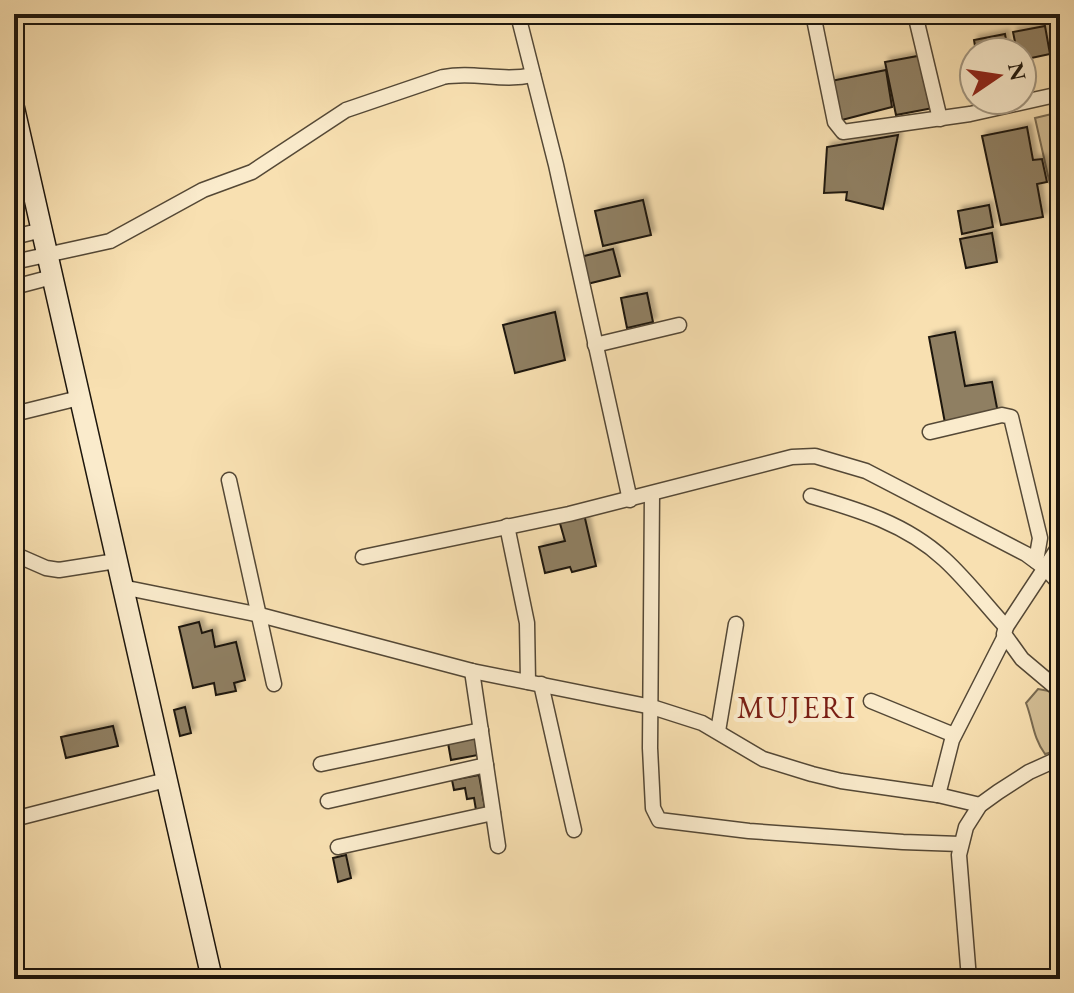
<svg xmlns="http://www.w3.org/2000/svg" width="1074" height="993" font-family="'EB Garamond',serif">
<defs>
<filter id="shadow"><feDropShadow dx="4" dy="-4" stdDeviation="2" flood-color="#0004"/></filter>
</defs>
<rect width="100%" height="100%" fill="#f8e0b1"/>
<filter id="stains"><feTurbulence type="fractalNoise" baseFrequency=".0025" numOctaves="4"/><feColorMatrix values="0 0 0 0 .2 0 0 0 0 .09 0 0 0 0 .02 0 0 0 .5 -.17"/></filter>
<radialGradient id="worn" r=".72"><stop offset=".6" stop-color="#630" stop-opacity="0"/><stop offset="1" stop-color="#630" stop-opacity=".3"/></radialGradient>
<g fill="#d3be95" stroke="#786a51" stroke-width="2">
<polygon points="1060,112 1060,229 1035,118"/>
<path d="M1038,689L1060,693V750L1045,754C1033,738 1033,721 1026,703Z"/>
</g>
<g fill="#8f7f62" stroke="#1d160d" stroke-width="2" filter="url(#shadow)">
<polygon points="1045,26 1050,54 1022,60 1022,52 1017,52 1013,32"/>
<polygon points="1005,34 1008,52 976,52 974,40"/>
<polygon points="923,55 933,108 896,115 885,62"/>
<polygon points="886,70 892,107 838,121 831,81"/>
<polygon points="1027,127 1033,160 1042,159 1047,182 1037,184 1043,217 1001,225 982,136"/>
<polygon points="898,135 883,209 846,200 847,192 824,193 827,147"/>
<polygon points="643,200 651,235 603,246 595,211"/>
<polygon points="989,205 993,227 962,234 958,211"/>
<polygon points="992,233 997,262 966,268 960,239"/>
<polygon points="613,249 620,276 587,284 580,257"/>
<polygon points="647,293 653,322 627,328 621,298"/>
<polygon points="555,312 565,360 515,373 503,325"/>
<polygon points="955,332 965,386 992,382 998,413 945,423 929,337"/>
<polygon points="584,514 596,566 572,572 570,567 545,573 539,547 565,541 559,520"/>
<polygon points="199,622 202,633 212,630 215,647 236,642 245,680 234,683 236,691 216,695 214,683 193,688 179,627"/>
<polygon points="185,707 191,733 180,736 174,710"/>
<polygon points="113,726 118,746 66,758 61,737"/>
<polygon points="475,738 478,755 451,760 448,743"/>
<polygon points="479,775 485,808 476,810 474,798 467,799 465,788 454,790 452,780"/>
<polygon points="346,855 351,878 338,882 333,858"/>
</g>
<g fill="none" stroke-linecap="round" stroke-linejoin="round">
<g stroke="#544836" stroke-width="17">
<g id="street">
<polyline points="522,14 520,23 556,165 630,500"/>
<polyline points="813,14 835,122 843,132 970,114 1060,94"/>
<polyline points="915,14 940,119"/>
<polyline points="14,237 42,230"/>
<path d="M14,262L110,241L203,190L252,172L346,110L443,77C474,71 501,82 533,75"/>
<polyline points="14,287 52,277"/>
<polyline points="595,345 679,325"/>
<polyline points="14,414 79,398"/>
<polyline points="930,432 1002,415 1011,417 1040,538 1036,561"/>
<polyline points="229,480 274,684"/>
<polyline points="652,494 650,748 653,808 659,820 749,831 903,842 960,844"/>
<path d="M811,496C859,510 906,524 944,559C966,579 985,604 1006,627"/>
<polyline points="507,526 527,623 528,682"/>
<polyline points="1060,545 1006,627 1004,634 1022,659 1060,691"/>
<polyline points="14,554 46,568 59,570 116,561"/>
<polyline points="363,557 569,514 792,457 815,456 866,471 1026,554 1045,568 1060,584"/>
<polyline points="122,587 260,615 472,671 652,707 702,723 763,759 812,774 841,781 938,795 980,805"/>
<polyline points="472,671 498,846"/>
<polyline points="541,684 574,830"/>
<polyline points="871,701 954,735"/>
<polyline points="718,731 736,624"/>
<polyline points="321,764 481,730"/>
<polyline points="938,795 952,740 1005,636"/>
<polyline points="328,801 486,765"/>
<polyline points="14,819 166,780"/>
<polyline points="338,847 493,813"/>
<polyline points="969,979 959,855 966,827 980,805 998,792 1029,772 1060,758"/>
</g>
</g>
<g stroke="#1d160d" stroke-width="23">
<polyline id="secondary" points="14,108 212,979"/>
</g>
<use href="#street" stroke="#faebcc" stroke-width="14"/>
<use href="#secondary" stroke="#faebcc" stroke-width="20"/>
</g>
<g text-anchor="middle" stroke-width="8" stroke-linejoin="round" paint-order="stroke">
<g font-size="30" letter-spacing="2" fill="#7a1f14" stroke="#faebcc">
<text x="797" y="718">MUJERI</text>
</g>
</g>
<rect width="1074" height="993" fill="none" stroke="#f8e0b1" stroke-width="48"/>
<rect x="16" y="16" width="1042" height="961" fill="none" stroke="#1d160d" stroke-width="4"/>
<rect x="24" y="24" width="1026" height="945" fill="none" stroke="#1d160d" stroke-width="2"/>
<g transform="translate(998 76) rotate(77)"><circle r="38" fill="#faebcc" stroke="#a29680" stroke-width="2"/>
<path d="M0-6L14 30L0 20L-14 30Z" fill="#8f2418"/>
<text y="-12" font-size="22" font-weight="bold" text-anchor="middle" fill="#1d160d">N</text>
</g>
<rect width="100%" height="100%" filter="url(#stains)"/>
<rect width="100%" height="100%" fill="url(#worn)"/>
</svg>
